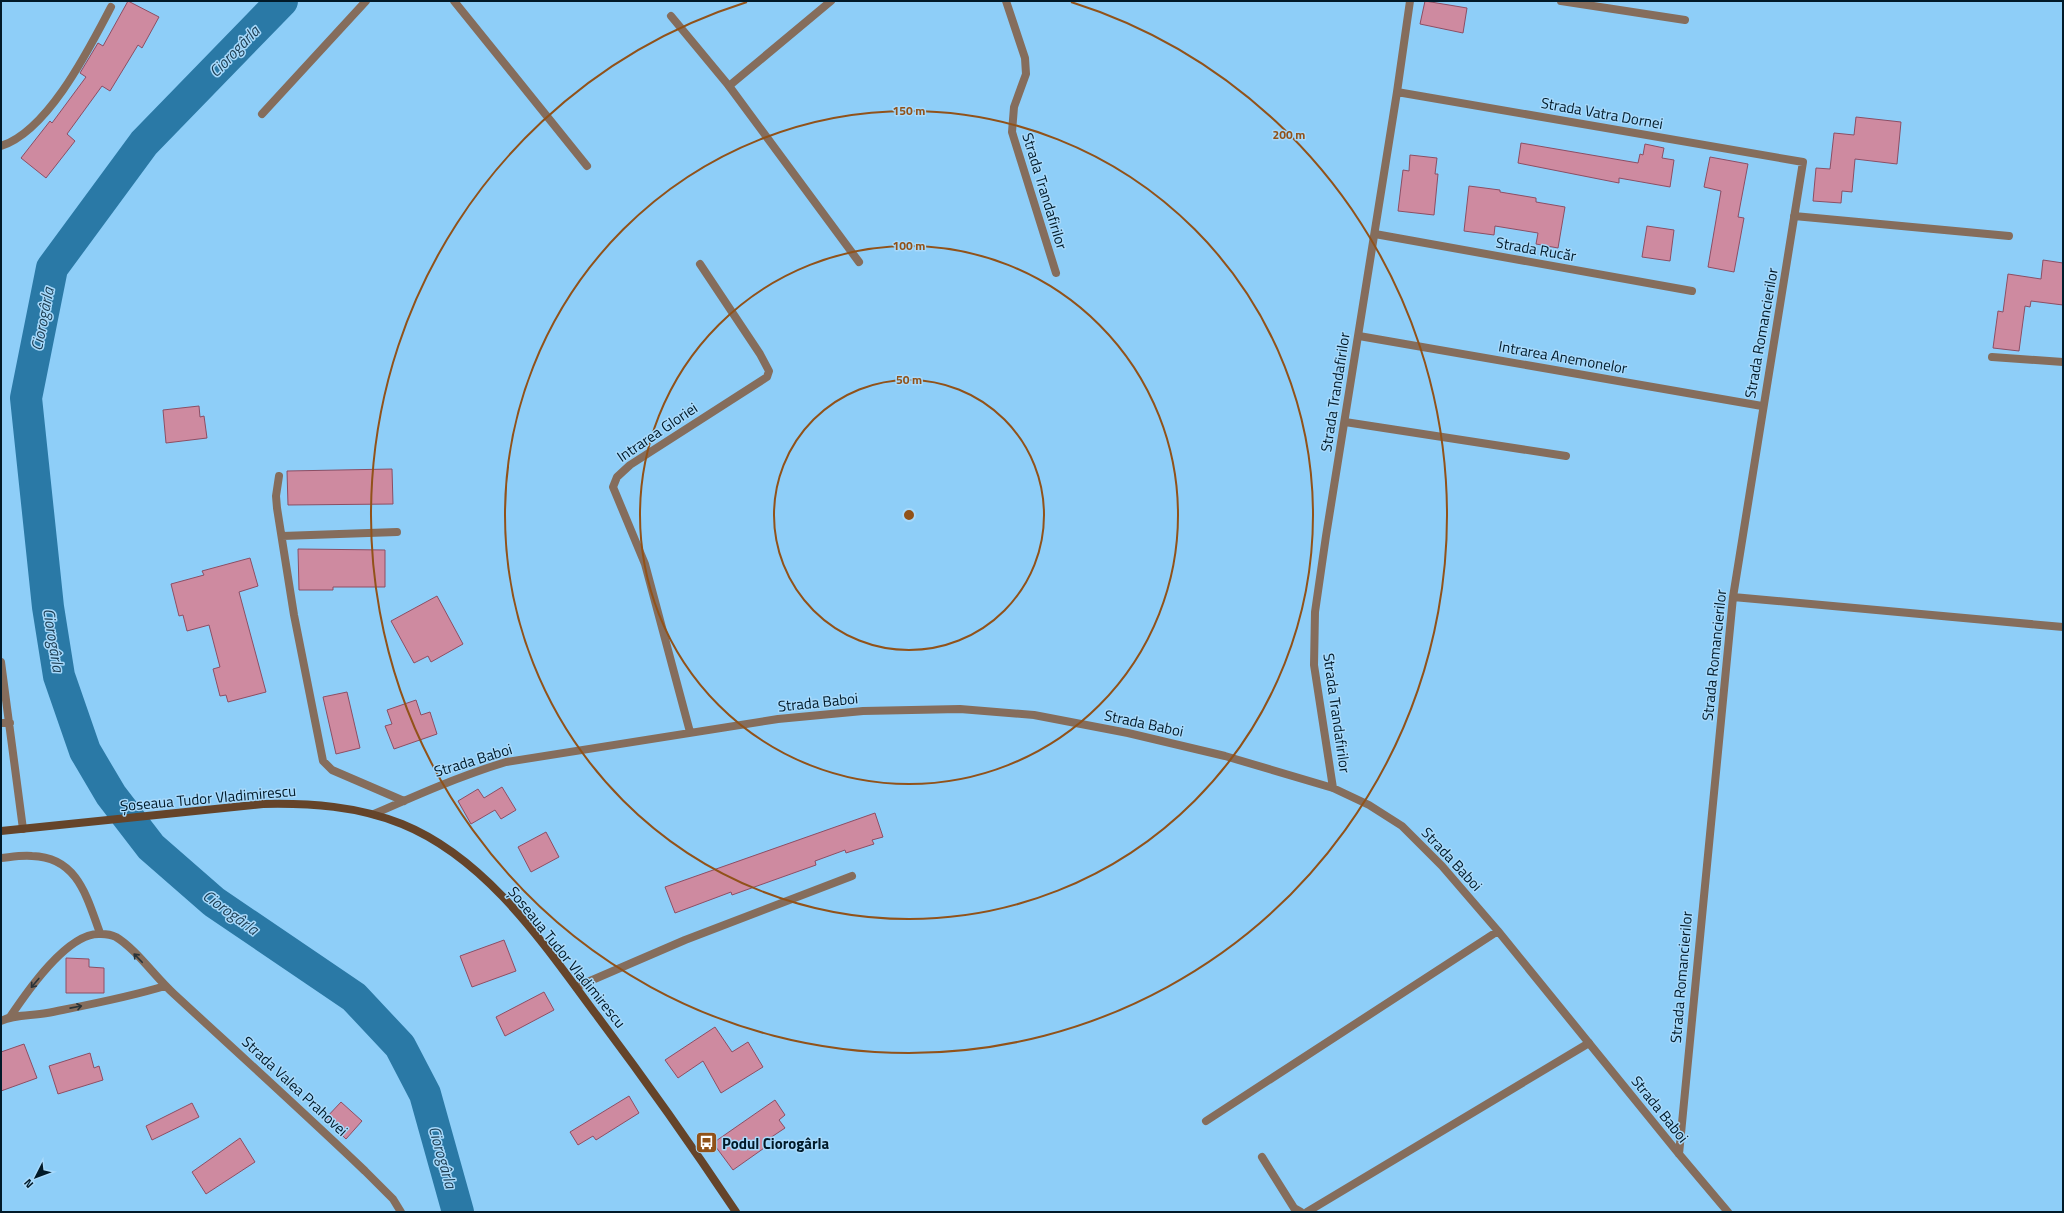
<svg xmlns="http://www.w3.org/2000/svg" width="2064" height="1213" font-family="'Titillium Web',sans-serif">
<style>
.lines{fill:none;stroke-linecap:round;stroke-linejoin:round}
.river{stroke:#2a79a6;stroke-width:32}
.building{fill:#ce8aa0;stroke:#8c4e64}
.service{stroke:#856d5c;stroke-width:8}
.minor{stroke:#856d5c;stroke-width:8}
.secondary{stroke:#65442a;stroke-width:8}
.oneway{stroke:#293338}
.ring{fill:none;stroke:#915219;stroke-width:2}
.labels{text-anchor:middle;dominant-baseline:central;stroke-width:3;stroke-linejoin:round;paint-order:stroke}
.street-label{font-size:15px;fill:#011a29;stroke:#a7d9fb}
.poi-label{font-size:15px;font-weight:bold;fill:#011a29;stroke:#a7d9fb;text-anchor:start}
.water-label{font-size:16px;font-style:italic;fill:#1b3c51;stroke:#a7d9fb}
.centre{fill:#915219;stroke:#a7d9fb;stroke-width:2}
.ring-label{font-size:12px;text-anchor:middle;font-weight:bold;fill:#915219;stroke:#a7d9fb;stroke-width:3;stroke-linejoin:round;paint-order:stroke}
</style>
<rect width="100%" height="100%" fill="#8ecef8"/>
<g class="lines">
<!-- river -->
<path class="river" d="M282,1L144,143L52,268L26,398L48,607L59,676L85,751L111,795L151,847L214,902L354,997L400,1046L425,1094L458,1212"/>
</g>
<!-- building -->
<path class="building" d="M128,1L159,17L142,48L138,45L110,91L102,86L67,134L75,141L46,178L21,158L50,121L52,123L86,77L80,73L98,43L103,46Z
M1425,1L1467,8L1463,33L1420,24Z
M1856,117L1901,122L1897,164L1855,159L1852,192L1842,191L1841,203L1813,201L1816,168L1830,169L1834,133L1854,135Z
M1521,143L1638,163L1640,154L1643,155L1645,144L1664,148L1662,158L1674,160L1670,187L1619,178V183L1518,163Z
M1410,155L1437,158L1435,174H1438L1434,215L1398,211L1403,170L1409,171Z
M1710,157L1748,164L1738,217L1744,218L1734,272L1708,267L1721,191L1704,187Z
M1469,186L1500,190V192L1536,198V202L1565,207L1558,248L1536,244L1538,233L1495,226L1494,235L1464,231Z
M1647,226L1674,230L1670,261L1642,257Z
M2043,260L2063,263V305L2031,301L2030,307L2025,306L2019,351L1993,348L1998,311L2003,312L2008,274L2041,279Z
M199,406L200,417L204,416L207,438L166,443L163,410Z
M392,469L393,504L288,505L287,471Z
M298,549L385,550V587H333V590H299Z
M250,558L258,586L239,592L266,692L228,702L226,695L220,696L213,669L220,667L209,625L187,631L183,615L179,616L171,584L204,575L202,571Z
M437,596L463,644L431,662L428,656L414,663L391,621Z
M347,692L360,748L336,754L323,697Z
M416,700L421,715L430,712L437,734L394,749L385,726L392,724L387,710Z
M502,787L516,810L501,819L495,810L471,824L458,801L478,789L484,798Z
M875,813L883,837L872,840L874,844L846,853L845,850L815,861L816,865L732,895L731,892L675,913L665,887Z
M546,832L559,857L531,872L518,847Z
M504,940L516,971L472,987L460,956Z
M66,958L89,959V967L104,968V993H66Z
M544,992L554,1010L505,1036L496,1017Z
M715,1027L732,1052L748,1042L763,1067L721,1093L703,1061L678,1078L665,1060Z
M24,1044L37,1078L1,1091V1052Z
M90,1053L94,1068L99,1066L103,1080L58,1094L49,1066Z
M629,1096L639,1113L596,1140L593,1136L578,1145L570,1132Z
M775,1100L785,1115L779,1120L785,1128L764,1142L767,1146L733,1170L713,1143Z
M341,1102L362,1121L346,1139L325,1119Z
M192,1103L199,1117L152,1140L146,1126Z
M240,1138L255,1162L206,1194L192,1172Z"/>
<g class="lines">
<!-- service -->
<path class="service" d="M1561,1L1685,20
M671,16L729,86L859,262
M1375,234L1692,291
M1359,336L1762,406
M1345,422L1566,456
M1262,1157L1294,1208L1301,1212
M1307,1212L1589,1043"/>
<!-- minor -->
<path class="minor" d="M454,1L587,166
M1006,1L1025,58L1026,74L1014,107L1012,132L1056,273
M729,86L831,1
M1397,92L1803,162L1733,597L1679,1154
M262,114L366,1
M1,146C48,131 89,49 111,7
M1794,216L2009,236
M1992,357L2063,362
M279,476L276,496L277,508L294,615L323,761L332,770L404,801
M282,536L397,532
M1733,597L2063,627
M1,662L23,829
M1,723H10
M690,732L645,564L613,487L617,477L630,465L767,377L769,371L760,354L700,264
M1333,788L1314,665L1315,612L1326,536L1397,92L1410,1
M374,814C417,795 460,776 506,762L778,719L863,711L960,709L1034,715L1128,733L1225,756L1333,788L1369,805L1402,826L1442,866L1498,931L1679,1154L1728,1212
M1,858C11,857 22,855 32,856C78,857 87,898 100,933
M576,987L685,940L852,876
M10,1017C26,993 68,931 101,934C105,934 112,935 116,937C136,949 156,978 174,994C238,1053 302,1111 365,1171L393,1199L401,1212
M1,1021C15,1014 31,1016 47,1013C87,1005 126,998 165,986
M1206,1121L1498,931"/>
<!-- secondary -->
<path class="secondary" d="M1,831L263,804C311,803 357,806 402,824C488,859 545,946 598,1017C646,1081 692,1146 736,1212"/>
</g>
<!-- one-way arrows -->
<defs><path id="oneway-shaft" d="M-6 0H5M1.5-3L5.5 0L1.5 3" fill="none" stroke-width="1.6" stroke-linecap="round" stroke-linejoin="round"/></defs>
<g class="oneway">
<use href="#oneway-shaft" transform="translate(138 958) rotate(-134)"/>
<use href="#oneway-shaft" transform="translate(35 983) rotate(130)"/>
<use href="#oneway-shaft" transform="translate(76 1007) rotate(-11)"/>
</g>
<!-- distance rings -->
<g class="ring">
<circle cx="909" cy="515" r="135"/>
<circle cx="909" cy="515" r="269"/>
<circle cx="909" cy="515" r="404"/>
<path d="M1071 2A538 538 0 1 1 747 2"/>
</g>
<!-- icons -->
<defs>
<symbol id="bus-square" viewBox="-11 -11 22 22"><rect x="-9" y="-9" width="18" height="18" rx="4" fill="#915219" stroke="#a7d9fb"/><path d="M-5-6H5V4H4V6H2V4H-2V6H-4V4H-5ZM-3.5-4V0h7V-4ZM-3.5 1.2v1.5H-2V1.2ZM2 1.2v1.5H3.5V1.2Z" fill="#fff"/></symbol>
</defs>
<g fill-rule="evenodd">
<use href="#bus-square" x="694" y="1130" width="25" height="25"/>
</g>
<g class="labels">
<!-- street labels -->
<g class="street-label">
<text transform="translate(1602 113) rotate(10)">Strada Vatra Dornei</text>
<text transform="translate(1045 191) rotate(73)">Strada Trandafirilor</text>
<text transform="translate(1536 249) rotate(10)">Strada Rucăr</text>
<text transform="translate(1761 333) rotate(-80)">Strada Romancierilor</text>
<text transform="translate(1563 357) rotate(10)">Intrarea Anemonelor</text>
<text transform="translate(1335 392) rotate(-81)">Strada Trandafirilor</text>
<text transform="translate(657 432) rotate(-34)">Intrarea Gloriei</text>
<text transform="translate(1714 655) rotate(-84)">Strada Romancierilor</text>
<text transform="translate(818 702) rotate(-6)">Strada Baboi</text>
<text transform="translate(1337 713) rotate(82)">Strada Trandafirilor</text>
<text transform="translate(1144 723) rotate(12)">Strada Baboi</text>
<text transform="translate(473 760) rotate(-17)">Strada Baboi</text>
<text transform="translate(208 798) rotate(-5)">Șoseaua Tudor Vladimirescu</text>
<text transform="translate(1452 859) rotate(47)">Strada Baboi</text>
<text transform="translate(567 957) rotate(51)">Șoseaua Tudor Vladimirescu</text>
<text transform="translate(1681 977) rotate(-85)">Strada Romancierilor</text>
<text transform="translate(295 1086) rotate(43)">Strada Valea Prahovei</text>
<text transform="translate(1660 1109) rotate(51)">Strada Baboi</text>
</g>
<!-- poi labels -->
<g class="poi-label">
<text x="722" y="1143">Podul Ciorogârla</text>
</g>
<!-- water labels -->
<g class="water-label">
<text transform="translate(234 51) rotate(-46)">Ciorogârla</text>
<text transform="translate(42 319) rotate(-79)">Ciorogârla</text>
<text transform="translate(54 640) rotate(81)">Ciorogârla</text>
<text transform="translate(231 912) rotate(36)">Ciorogârla</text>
<text transform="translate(443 1157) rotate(74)">Ciorogârla</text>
</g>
</g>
<circle cx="909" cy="515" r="6" class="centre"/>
<g class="ring-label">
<text x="909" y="115">150 m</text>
<text x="1289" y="139">200 m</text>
<text x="909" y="250">100 m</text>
<text x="909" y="384">50 m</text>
</g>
<!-- border -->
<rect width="2064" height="1213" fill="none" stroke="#011a29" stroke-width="4"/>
<!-- north arrow -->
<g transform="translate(36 1177) rotate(228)" stroke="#a7d9fb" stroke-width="3" paint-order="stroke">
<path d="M0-3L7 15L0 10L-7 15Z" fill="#011a29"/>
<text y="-6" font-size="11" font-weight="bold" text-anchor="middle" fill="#011a29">N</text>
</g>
</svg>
